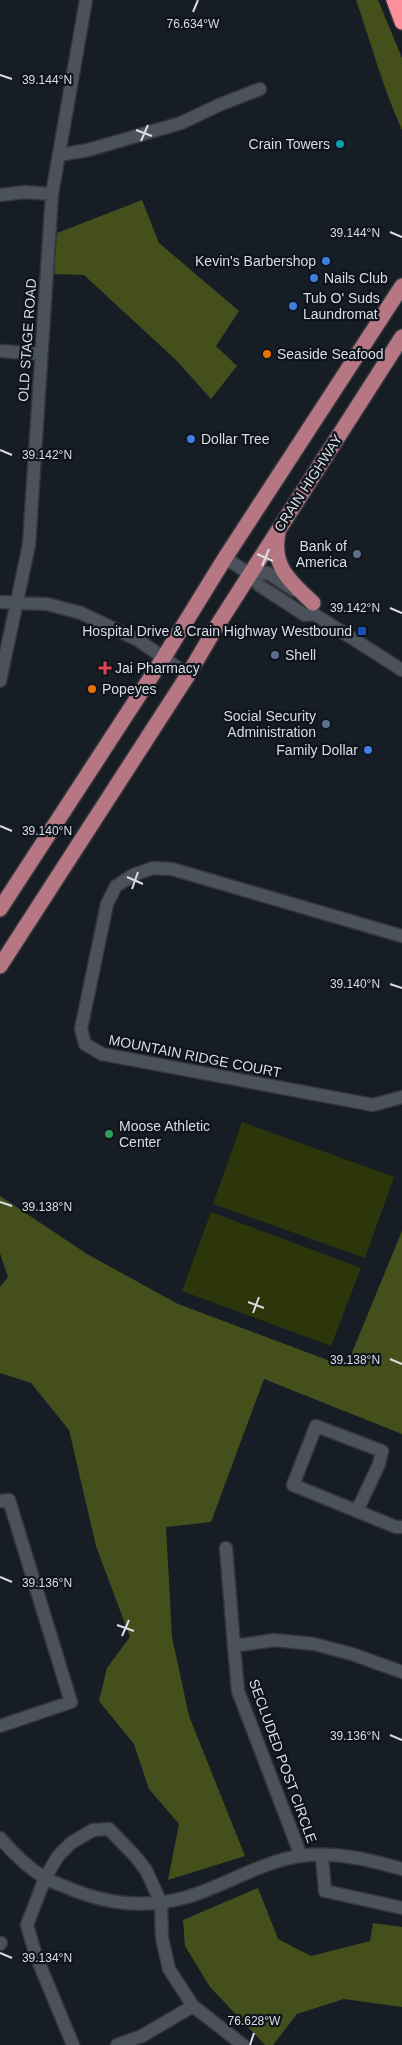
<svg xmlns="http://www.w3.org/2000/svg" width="402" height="2045" font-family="Helvetica,sans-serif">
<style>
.green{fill:#2d350b}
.forest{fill:#454f1c}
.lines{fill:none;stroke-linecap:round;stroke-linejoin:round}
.minor-casing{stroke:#33363d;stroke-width:15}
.major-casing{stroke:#33363d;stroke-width:18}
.highway-casing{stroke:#33363d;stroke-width:18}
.minor{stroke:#4c525c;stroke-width:12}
.major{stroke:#b77782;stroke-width:15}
.highway{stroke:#fe909b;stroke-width:15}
.ticks{fill:none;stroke:#d9dde3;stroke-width:2}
.culture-dot{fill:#0f9aa8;stroke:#0e141b;stroke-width:2}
.shop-dot{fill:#3f7fe0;stroke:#0e141b;stroke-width:2}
.food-dot{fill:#e8710a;stroke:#0e141b;stroke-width:2}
.service-dot{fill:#5c6f8a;stroke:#0e141b;stroke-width:2}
.transit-dot{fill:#1a4fb4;stroke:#0e141b;stroke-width:2}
.health-dot{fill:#e0444e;stroke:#0e141b;stroke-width:2}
.leisure-dot{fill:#2e9e5b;stroke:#0e141b;stroke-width:2}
.labels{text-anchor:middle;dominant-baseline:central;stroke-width:4.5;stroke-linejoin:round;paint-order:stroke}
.poi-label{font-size:14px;fill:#d9dde3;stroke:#0e141b;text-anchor:start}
.street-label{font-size:14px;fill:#d9dde3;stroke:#0e141b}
.ticks-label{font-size:12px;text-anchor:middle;fill:#d9dde3;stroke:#0e141b;stroke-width:4.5;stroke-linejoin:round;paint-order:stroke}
</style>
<rect width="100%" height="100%" fill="#171d25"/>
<!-- green -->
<path class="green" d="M242,1122L394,1177L365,1258L213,1204Z
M211,1212L361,1268L331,1346L182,1291Z"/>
<!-- forest -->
<path class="forest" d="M356,0H378L402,58V130C383,88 371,43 356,0Z
M142,200L159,243L239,311L216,346L237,366L211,399L177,361L84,275L54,274L57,233Z
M0,1196L87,1254L178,1304L346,1367L402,1231V1434L264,1379L211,1522L166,1527L172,1637L189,1716L245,1856L168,1880L179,1824L149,1789L134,1744L99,1701L107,1668L130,1637L96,1546L69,1430L31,1383L0,1373V1287L8,1277L0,1253Z
M258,1888L278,1939L311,1956L370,1941L373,1923L402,1927V2007L344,1999L297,2014L273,2045H265L210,1987L185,1946L183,1920Z"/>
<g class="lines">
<defs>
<path id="minor" d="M59,155L88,150L181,123L219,105L260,89
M0,195L25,192L52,194
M0,351L40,354
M225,558L250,574L260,586L305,615L314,614L402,670
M250,574L268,573L294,590
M0,602L47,604L81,613L138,640L188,675
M0,681L29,545L52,194L86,0
M402,936L172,869L153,868L133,875L116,886L107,904L81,1029L85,1044L102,1054L373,1105L402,1097
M0,1501L9,1500L71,1702L0,1726
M357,1511L379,1464L382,1451L316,1426L293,1485L396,1527H402
M226,1548L234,1646L274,1640L314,1644L352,1654L402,1672
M234,1646L238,1691L301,1856
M0,1838C13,1853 28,1868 45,1878C51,1882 59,1884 66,1887C105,1904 146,1909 187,1897C225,1886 262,1861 301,1856C335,1851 370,1860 402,1869
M322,1856L325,1891L402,1908
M0,1944L1,1943
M73,2045L36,1956L27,1925L45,1878L58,1856L71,1843L93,1830L109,1829L135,1856L146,1870L161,1903L162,1938L169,1969L193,2006L243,2045
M117,2045L142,2036L193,2006"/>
<path id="major" d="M278,533C271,567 291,582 313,603
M0,909L164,657L225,558L402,286
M0,966L188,675L215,629L402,337"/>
<path id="highway" d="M394,0L402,22"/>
</defs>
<!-- minor casing -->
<use href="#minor" class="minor-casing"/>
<!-- major casing -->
<use href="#major" class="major-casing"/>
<!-- highway casing -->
<use href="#highway" class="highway-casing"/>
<!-- minor -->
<use href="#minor" class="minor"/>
<!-- major -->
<use href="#major" class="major"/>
<!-- highway -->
<use href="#highway" class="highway"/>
</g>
<!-- ticks -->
<path class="ticks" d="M193,12L198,0M0,75L12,79M136,130L152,136M141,141L148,125M390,232L402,237M0,450L12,455M257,554L273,561M262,566L269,549M390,608L402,613M0,826L12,831M127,877L143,884M132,889L138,872M390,984L402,988M0,1202L12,1206M248,1302L264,1308M253,1313L259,1297M390,1359L402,1364M0,1577L12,1582M117,1625L134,1631M122,1636L129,1620M390,1735L402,1740M0,1953L12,1958M250,2045L254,2033"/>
<!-- markers -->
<circle class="culture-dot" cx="340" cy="144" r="5"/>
<g class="shop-dot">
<circle cx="326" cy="261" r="5"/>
<circle cx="314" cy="278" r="5"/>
<circle cx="293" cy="306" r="5"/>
<circle cx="191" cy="439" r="5"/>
<circle cx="368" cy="750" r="5"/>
</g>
<g class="food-dot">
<circle cx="267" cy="354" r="5"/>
<circle cx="92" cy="689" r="5"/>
</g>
<g class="service-dot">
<circle cx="357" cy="554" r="5"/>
<circle cx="275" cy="655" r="5"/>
<circle cx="326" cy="724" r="5"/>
</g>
<rect class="transit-dot" x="357" y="626" width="10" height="10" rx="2.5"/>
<path class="health-dot" d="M102.5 660.5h5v5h5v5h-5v5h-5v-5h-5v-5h5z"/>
<circle class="leisure-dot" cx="109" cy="1134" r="5"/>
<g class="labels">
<!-- poi labels -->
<g class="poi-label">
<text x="330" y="144" text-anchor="end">Crain Towers</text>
<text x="316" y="261" text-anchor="end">Kevin's Barbershop</text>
<text x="324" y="278">Nails Club</text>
<text x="303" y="298">Tub O' Suds<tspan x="303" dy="16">Laundromat</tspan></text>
<text x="277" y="354">Seaside Seafood</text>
<text x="201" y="439">Dollar Tree</text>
<text x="347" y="546" text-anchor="end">Bank of<tspan x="347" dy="16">America</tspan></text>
<text x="352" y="631" text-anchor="end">Hospital Drive &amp; Crain Highway Westbound</text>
<text x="285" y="655">Shell</text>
<text x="115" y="668">Jai Pharmacy</text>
<text x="102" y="689">Popeyes</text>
<text x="316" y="716" text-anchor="end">Social Security<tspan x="316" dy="16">Administration</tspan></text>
<text x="358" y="750" text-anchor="end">Family Dollar</text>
<text x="119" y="1126">Moose Athletic<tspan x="119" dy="16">Center</tspan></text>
</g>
<!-- street labels -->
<g class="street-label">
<text transform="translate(27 340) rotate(-86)">OLD STAGE ROAD</text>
<text transform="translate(308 483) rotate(-57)">CRAIN HIGHWAY</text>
<text transform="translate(195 1056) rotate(11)">MOUNTAIN RIDGE COURT</text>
<text transform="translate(283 1761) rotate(70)">SECLUDED POST CIRCLE</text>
</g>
</g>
<g class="ticks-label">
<text x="193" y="28">76.634°W</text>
<text x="47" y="84">39.144°N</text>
<text x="355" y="237">39.144°N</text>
<text x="47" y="459">39.142°N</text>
<text x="355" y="612">39.142°N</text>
<text x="47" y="835">39.140°N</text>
<text x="355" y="988">39.140°N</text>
<text x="47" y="1211">39.138°N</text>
<text x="355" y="1364">39.138°N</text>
<text x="47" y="1587">39.136°N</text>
<text x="355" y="1740">39.136°N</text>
<text x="47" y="1962">39.134°N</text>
<text x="254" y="2025">76.628°W</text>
</g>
</svg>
